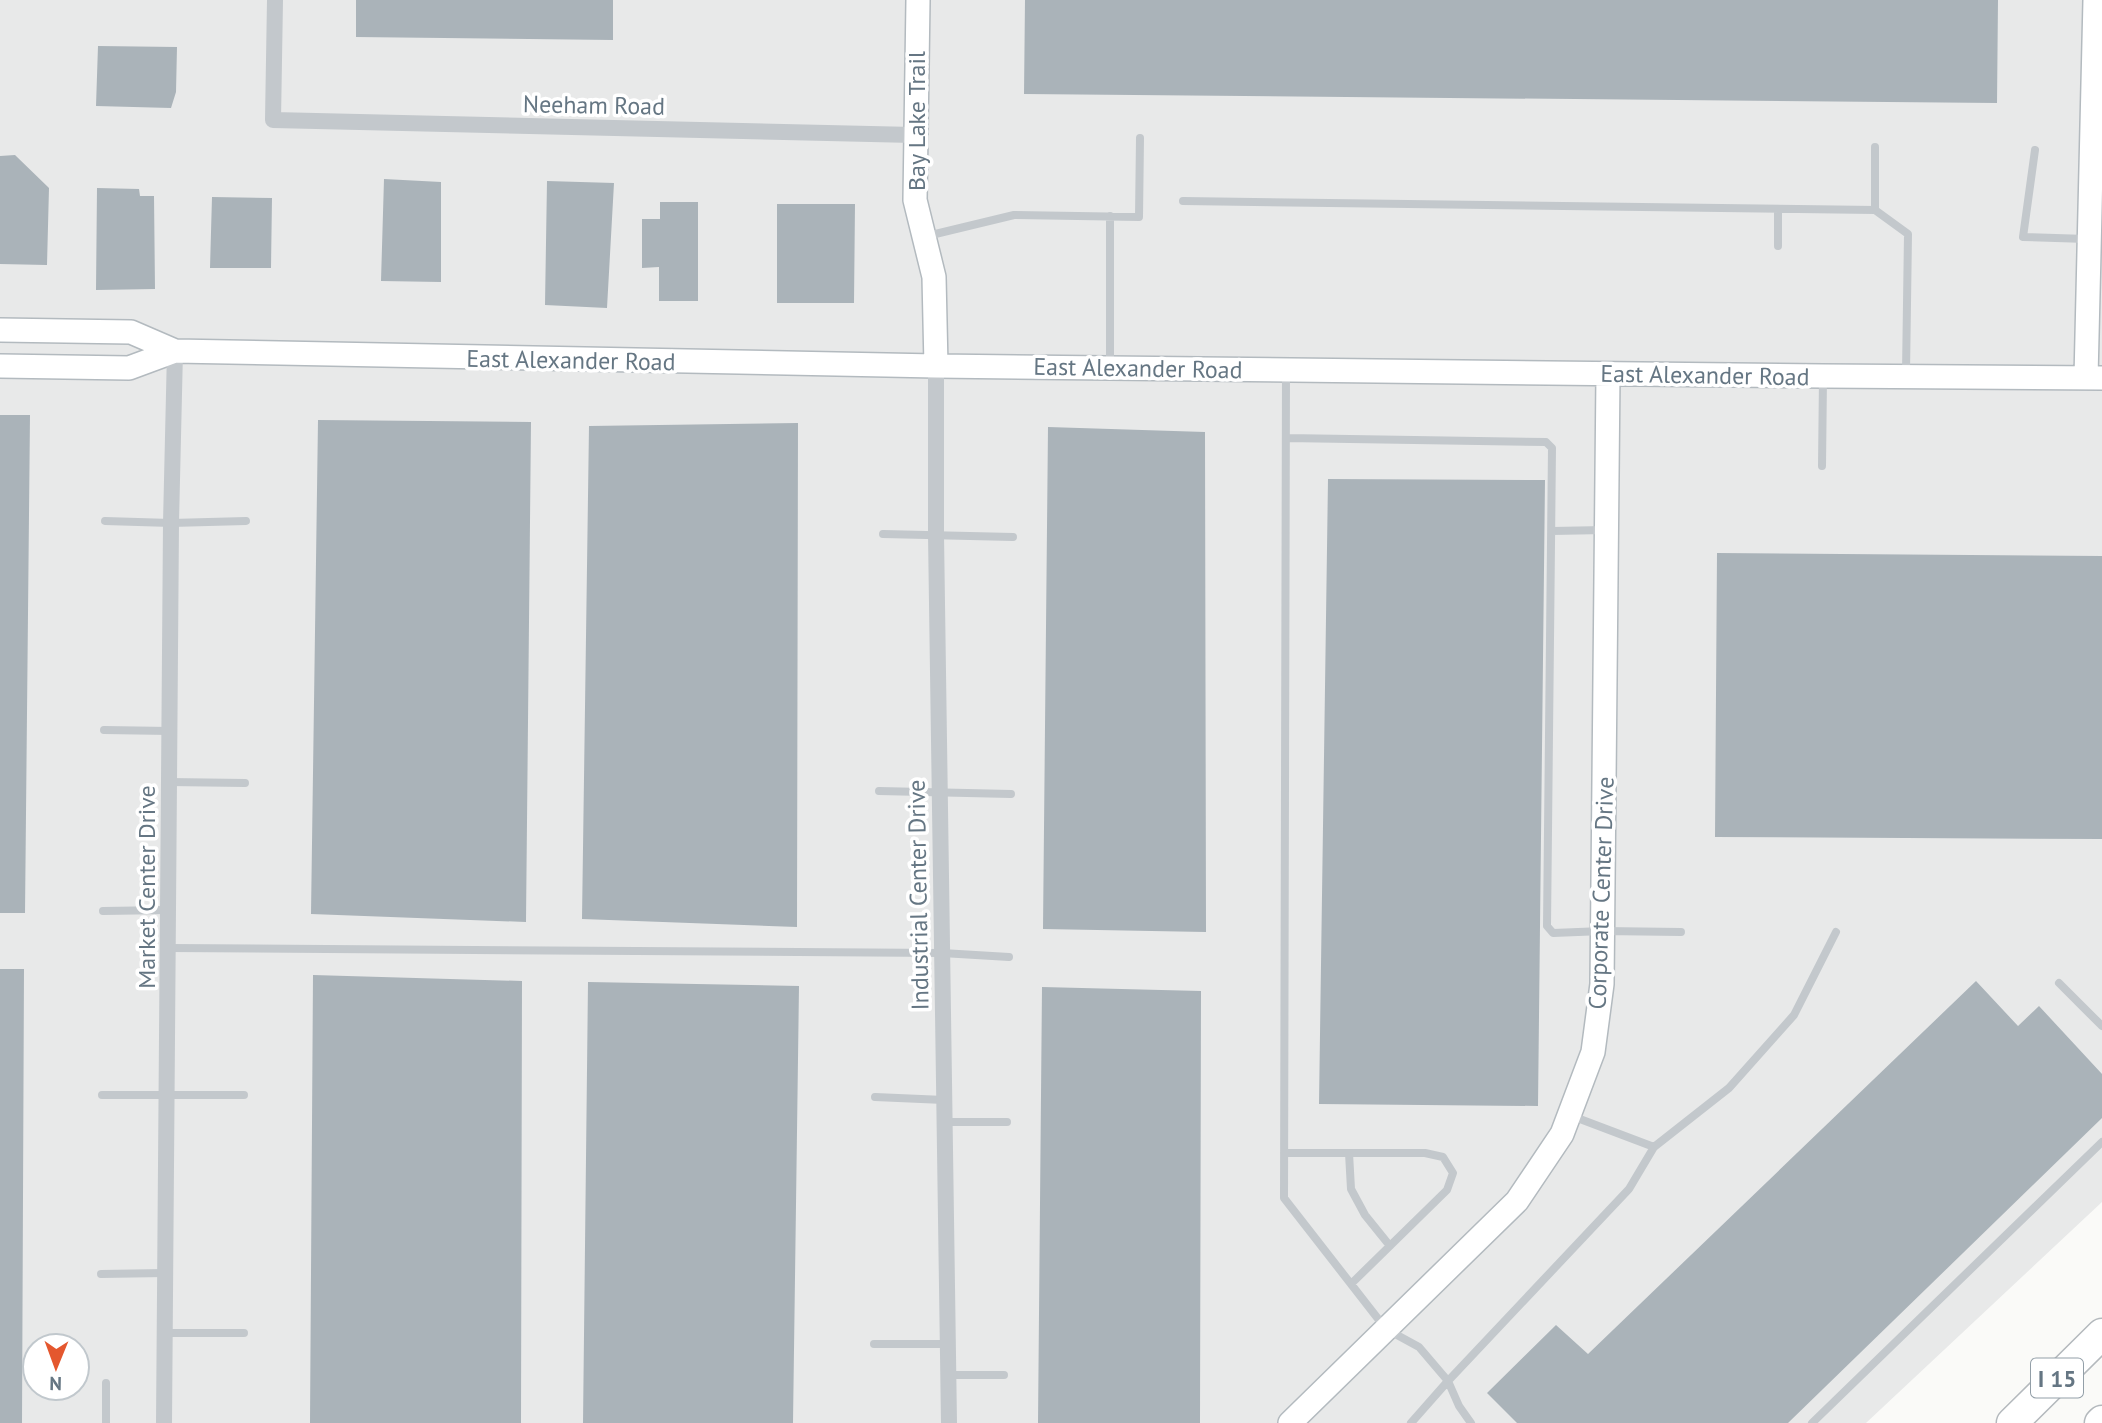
<svg xmlns="http://www.w3.org/2000/svg" width="2102" height="1423" font-family="'PT Sans',sans-serif">
<style>
.built{fill:#e8e9e9;fill-rule:evenodd}
.building{fill:#aab3b9}
.lines{fill:none;stroke-linecap:round;stroke-linejoin:round}
.secondary-casing{stroke:#b3babf;stroke-width:26}
.highway-casing{stroke:#b4b9bd;stroke-width:33}
.lane{stroke:#c3c8cc;stroke-width:8}
.street{stroke:#c3c8cc;stroke-width:16}
.secondary{stroke:#fff;stroke-width:23}
.highway{stroke:#fff;stroke-width:30}
.labels{text-anchor:middle;dominant-baseline:central;stroke-width:7;stroke-linejoin:round;paint-order:stroke}
.shield{fill:#fff;stroke:#939fa8;stroke-width:2}
.shield-label{font-size:23px;font-weight:bold;fill:#657683}
.street-label{font-size:24px;fill:#657683;stroke:#fff}
</style>
<rect width="100%" height="100%" fill="#fafaf8"/>
<!-- built -->
<path class="built" d="M0,0H2102V1202L1866,1423H0ZM35,1346H77V1388H35Z"/>
<!-- building -->
<path class="building" d="M356,0H613V40L356,37Z
M1025,0H1998L1997,103L1024,94Z
M98,46L177,47L176,92L171,108L96,106Z
M15,155L49,188L47,265L0,264V156Z
M384,179L441,182V282L381,281Z
M547,181L614,183L607,308L545,305Z
M97,188L139,189L140,196H154L155,289L96,290Z
M212,197L272,198L271,268H210Z
M660,202H698V301H659V267L642,268V219H660Z
M777,204H855L854,303H777Z
M0,415H30L25,913H0Z
M318,420L531,422L526,922L311,914Z
M798,423L797,927L582,919L589,426Z
M1048,427L1205,432L1206,932L1043,929Z
M1328,479L1545,480L1538,1106L1319,1104Z
M1717,553L2102,556V839L1715,837Z
M0,969H24L22,1423H0Z
M313,975L522,981L521,1423H310Z
M1976,981L2018,1026L2039,1006L2102,1074V1118L1788,1423H1517L1487,1393L1556,1325L1588,1354Z
M588,982L799,986L793,1423H583Z
M1042,987L1201,991L1200,1423H1038Z"/>
<g class="lines">
<defs>
<path id="secondary" d="M918,0L915,200L934,277L936,366
M0,330L131,332L175,351
M0,366L129,368L175,351L936,366L1823,376L2102,378
M2086,378L2095,0
M1290,1423L1517,1201L1562,1134L1593,1052L1602,984L1608,374"/>
<path id="highway" d="M2012,1423L2102,1334
M2100,1423L2102,1421"/>
</defs>
<!-- secondary casing -->
<use href="#secondary" class="secondary-casing"/>
<!-- highway casing -->
<use href="#highway" class="highway-casing"/>
<!-- lane -->
<path class="lane" d="M1875,147V210
M2035,150L2023,237L2087,239
M1183,201L1875,210L1908,234L1906,373
M1110,216V367
M927,236L1014,215L1139,217L1140,138
M1778,246V209
M1286,372L1284,1198L1386,1329L1419,1347L1448,1381L1459,1406L1471,1423
M1286,438L1546,442L1552,448L1547,926L1553,933L1603,931L1681,932
M1822,466L1823,378
M105,521L171,523L246,521
M1552,531L1605,530
M883,534L1013,537
M104,730L170,731
M169,782L245,783
M879,791L1011,794
M103,911L168,910
M168,948L942,953L1009,957
M2059,983L2102,1026
M102,1095H244
M875,1097L944,1100
M944,1122H1007
M1654,1147L1729,1088L1794,1015L1836,932
M1284,1153H1425L1443,1157L1453,1173L1447,1190L1351,1284
M1349,1153L1351,1189L1365,1215L1390,1246
M101,1274L165,1273
M165,1333H244
M874,1344H947
M948,1375H1004
M106,1383V1423
M1411,1423L1448,1381L1629,1189L1654,1147L1572,1116
M1812,1423L2102,1142"/>
<!-- street -->
<path class="street" d="M275,0L273,120L914,135
M936,366V535L949,1423
M164,1423L171,523L175,351"/>
<!-- secondary -->
<use href="#secondary" class="secondary"/>
<!-- highway -->
<use href="#highway" class="highway"/>
</g>
<g class="labels">
<!-- shield labels -->
<rect class="shield" x="2031" y="1358.5" width="52" height="39" rx="5"/>
<g class="shield-label">
<text x="2057" y="1378">I 15</text>
</g>
<!-- street labels -->
<g class="street-label">
<text transform="translate(594 105) rotate(1)">Neeham Road</text>
<text transform="translate(916 121) rotate(-90)">Bay Lake Trail</text>
<text transform="translate(571 360) rotate(1)">East Alexander Road</text>
<text transform="translate(1138 368) rotate(1)">East Alexander Road</text>
<text transform="translate(1705 375) rotate(1)">East Alexander Road</text>
<text transform="translate(146 887) rotate(-90)">Market Center Drive</text>
<text transform="translate(1601 893) rotate(-88)">Corporate Center Drive</text>
<text transform="translate(918 895) rotate(-91)">Industrial Center Drive</text>
</g>
</g>
<!-- north arrow -->
<g transform="translate(56 1367) rotate(181)"><circle r="33" fill="#ffffff" stroke="#c1c8cd" stroke-width="2"/>
<path d="M0-5L12 26L0 18L-12 26Z" fill="#e4572e"/>
<text y="-10" font-size="19" font-weight="bold" text-anchor="middle" fill="#657683">N</text>
</g>
</svg>
